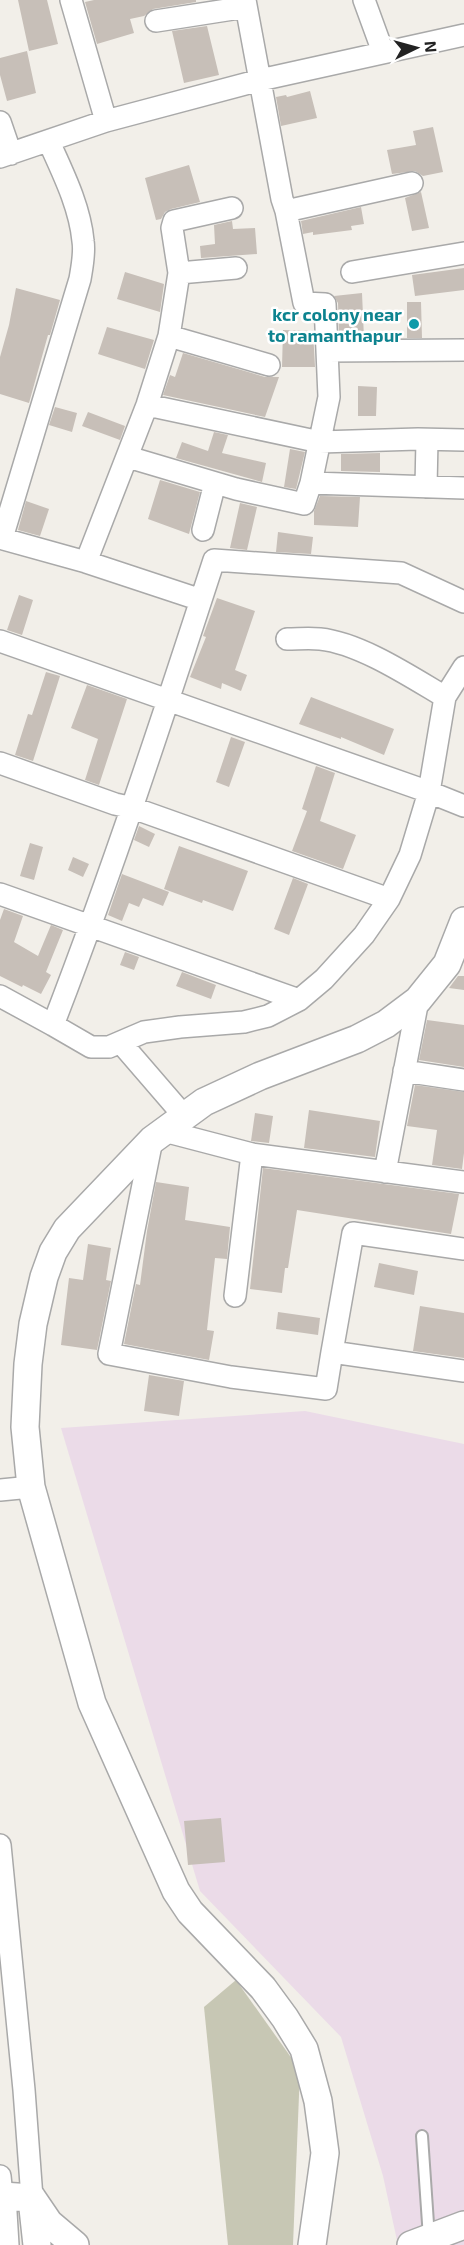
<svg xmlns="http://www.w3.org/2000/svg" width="464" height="2245" font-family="'Exo 2',sans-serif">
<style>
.industrial{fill:#ebdbe8}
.construction{fill:#c7c7b4}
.building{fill:#c7bfb8}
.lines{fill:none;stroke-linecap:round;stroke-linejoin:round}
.service-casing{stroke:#a9a9a9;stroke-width:14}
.minor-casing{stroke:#a9a9a9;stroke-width:24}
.tertiary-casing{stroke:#a9a9a9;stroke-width:30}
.service{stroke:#fff;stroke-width:10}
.minor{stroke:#fff;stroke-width:21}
.tertiary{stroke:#fff;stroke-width:27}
.culture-dot{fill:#0f9aa8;stroke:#fff;stroke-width:2}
.labels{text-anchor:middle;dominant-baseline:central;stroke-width:5;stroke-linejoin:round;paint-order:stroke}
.culture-label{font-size:18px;font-weight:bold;fill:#0d838f;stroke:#fff;text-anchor:end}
</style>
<rect width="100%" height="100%" fill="#f2efe9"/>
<!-- industrial -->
<path class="industrial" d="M305,1411L464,1444V2245H398L383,2176L341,2037L200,1891L61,1428Z"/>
<!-- construction -->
<path class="construction" d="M236,1980L300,2070L293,2245H228L204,2007Z"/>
<!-- building -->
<path class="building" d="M18,0H47L58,44L29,51Z
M94,0H196V2L153,9L144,16L130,19L134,33L97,44L85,2Z
M207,26L219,75L184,83L172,31Z
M27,51L36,93L7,101L0,75V58Z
M310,91L317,118L281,126L276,97L286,95L287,97Z
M433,127L443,172L423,176L415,171L392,174L387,150L416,145L413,131Z
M189,165L200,202L171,209L165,212L161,219L156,220L145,178Z
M421,192L429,228L412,231L405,198Z
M361,207L364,224L351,226L352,230L313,235V232L303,234L301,221Z
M232,221L233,229L255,228L257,254L201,258L200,246L215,244L214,225Z
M464,268V290L415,296L412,275Z
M125,272L164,284L160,312L117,299Z
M16,288L60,300L50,335H48L29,403L0,394V357L9,325Z
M362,293L364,338H339L338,303L334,296Z
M407,302H421L422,338H407Z
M107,327L154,340L145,369L98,354Z
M283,330L313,331L315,367H282Z
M183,353L265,377H279L265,417L163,395L170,375L175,377Z
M358,386L377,387L376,416H358Z
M55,407L77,413L72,432L49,425Z
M88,412L125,426L120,440L82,426Z
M214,432L228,435L222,453L266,463L262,482L176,458L182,442L208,451Z
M290,449L305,452L296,489L284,487Z
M380,453V472L341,471V454Z
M160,480L200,492L189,534L148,519Z
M320,496L360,497L358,527L314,525V511Z
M26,501L49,509L40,536L18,530Z
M240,503L257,507L247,550L230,548Z
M278,532L313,537L311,554L276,552Z
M19,595L33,600L22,635L7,630Z
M217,598L255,611L235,670L247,675L241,691L222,683L221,689L190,677L206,637L203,636Z
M46,672L60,676L33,761L15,755L28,714L32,715Z
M87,685L127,699L99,785L85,780L98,739L71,728Z
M311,697L394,729L384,755L341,737V739L299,724Z
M231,737L245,742L229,787L216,782Z
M316,766L335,773L320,821L356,835L343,869L292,851L307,811L302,809Z
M139,826L155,834L149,847L134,840Z
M30,843L43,847L34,880L20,876Z
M179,846L248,871L233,911L203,900L202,903L164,889Z
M73,857L89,864L83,877L68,870Z
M122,874L169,892L163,906L143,898L139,907L129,903L122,921L108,915Z
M293,878L308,884L289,935L274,929Z
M4,909L23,916L14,942L38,956L51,925L63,930L46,972L51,975L41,994L23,985L22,987L0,976V920Z
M125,952L139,957L134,970L120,965Z
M182,972L216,985L211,999L176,986Z
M458,976H464V990L449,988Z
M427,1020L464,1025V1067L419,1060Z
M415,1085L464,1092V1153L462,1169L432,1165L437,1130L407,1126Z
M309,1110L380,1121L375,1157L304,1148Z
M255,1113L273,1116L269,1143L251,1141Z
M263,1168L459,1194L451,1234L297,1210L288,1268H285L282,1293L250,1289Z
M156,1182L189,1187L185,1220L230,1227L227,1259L215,1258L207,1330L214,1331L209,1360L124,1344L136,1284L140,1285L147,1231Z
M88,1244L111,1248L106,1280L111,1281L97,1350L61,1345L69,1278L83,1280Z
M379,1263L418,1271L414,1295L374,1287Z
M420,1306L464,1313V1358L413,1351Z
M278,1312L320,1318L318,1335L276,1329Z
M149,1375L184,1381L179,1416L144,1411Z
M221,1818L225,1862L188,1865L184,1821Z"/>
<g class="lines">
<defs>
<path id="service" d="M422,2136L429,2238"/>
<path id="minor" d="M71,0L106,121
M364,0L383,52
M156,21L246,7
M0,122L11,154
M0,157L106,121L260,80L464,35
M286,211L412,183
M352,272L464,253
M179,273L172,228L174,221L232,208
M169,336L269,365
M327,351L464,350
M147,405L320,442L418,439L464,440
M128,457L236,489L304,504L311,483L329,397L325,304L304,303L286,211L282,199L245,0
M311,483L464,488
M426,487L427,440
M203,530L215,483
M0,538L86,562L201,600
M2,538L80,279C82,267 85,253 83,241C80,207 63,173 49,142
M86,562L147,405L169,336L179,273L236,268
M287,639C298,639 309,638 320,639C360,643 411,677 445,697
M0,641L429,792L464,806
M0,763L115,804L133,808L389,899
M0,894L299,1000
M0,996L53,1025C112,872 163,717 214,560L401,573L464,602
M53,1025L91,1047H109L144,1032L180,1027L244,1022L268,1016L299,1000L324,979L364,935L389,899L410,855L429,792L445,697L464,667
M121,1043L184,1116
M404,1071L464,1080
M164,1131L252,1154L464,1182
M152,1140L109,1354L231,1377L326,1389L332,1352
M385,1172L418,1000
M464,1249L353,1233L332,1352L464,1371
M235,1296L252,1154
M0,1490L31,1487
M0,1845L24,2090L32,2198
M0,2176L2,2196H0"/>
<path id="tertiary" d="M32,2198L49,2223L75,2245
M32,2199L37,2245
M5,2245L2,2196L32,2198
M312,2245L325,2153L318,2101L304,2049L285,2018L263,1988L190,1912L176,1891L92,1703L31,1487L25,1427L28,1364L33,1324L44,1277L53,1252L67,1229L152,1140L204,1102L260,1076L357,1039L386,1024L418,1000L447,964L464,921
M411,2245L464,2225"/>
</defs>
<!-- service casing -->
<use href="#service" class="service-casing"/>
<!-- minor casing -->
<use href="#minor" class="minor-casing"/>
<!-- tertiary casing -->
<use href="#tertiary" class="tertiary-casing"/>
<!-- service -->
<use href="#service" class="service"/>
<!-- minor -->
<use href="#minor" class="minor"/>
<!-- tertiary -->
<use href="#tertiary" class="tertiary"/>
</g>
<!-- markers -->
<circle class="culture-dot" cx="414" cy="324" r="6"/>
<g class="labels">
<!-- culture labels -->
<g class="culture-label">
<text x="402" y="314">kcr colony near<tspan x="402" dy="21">to ramanthapur</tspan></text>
</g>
</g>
<!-- north arrow -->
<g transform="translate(416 48) rotate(85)" stroke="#ffffff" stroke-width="4.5" paint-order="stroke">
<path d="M0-4.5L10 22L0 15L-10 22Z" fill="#222222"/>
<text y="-9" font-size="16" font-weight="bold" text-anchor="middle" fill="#222222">N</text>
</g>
</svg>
